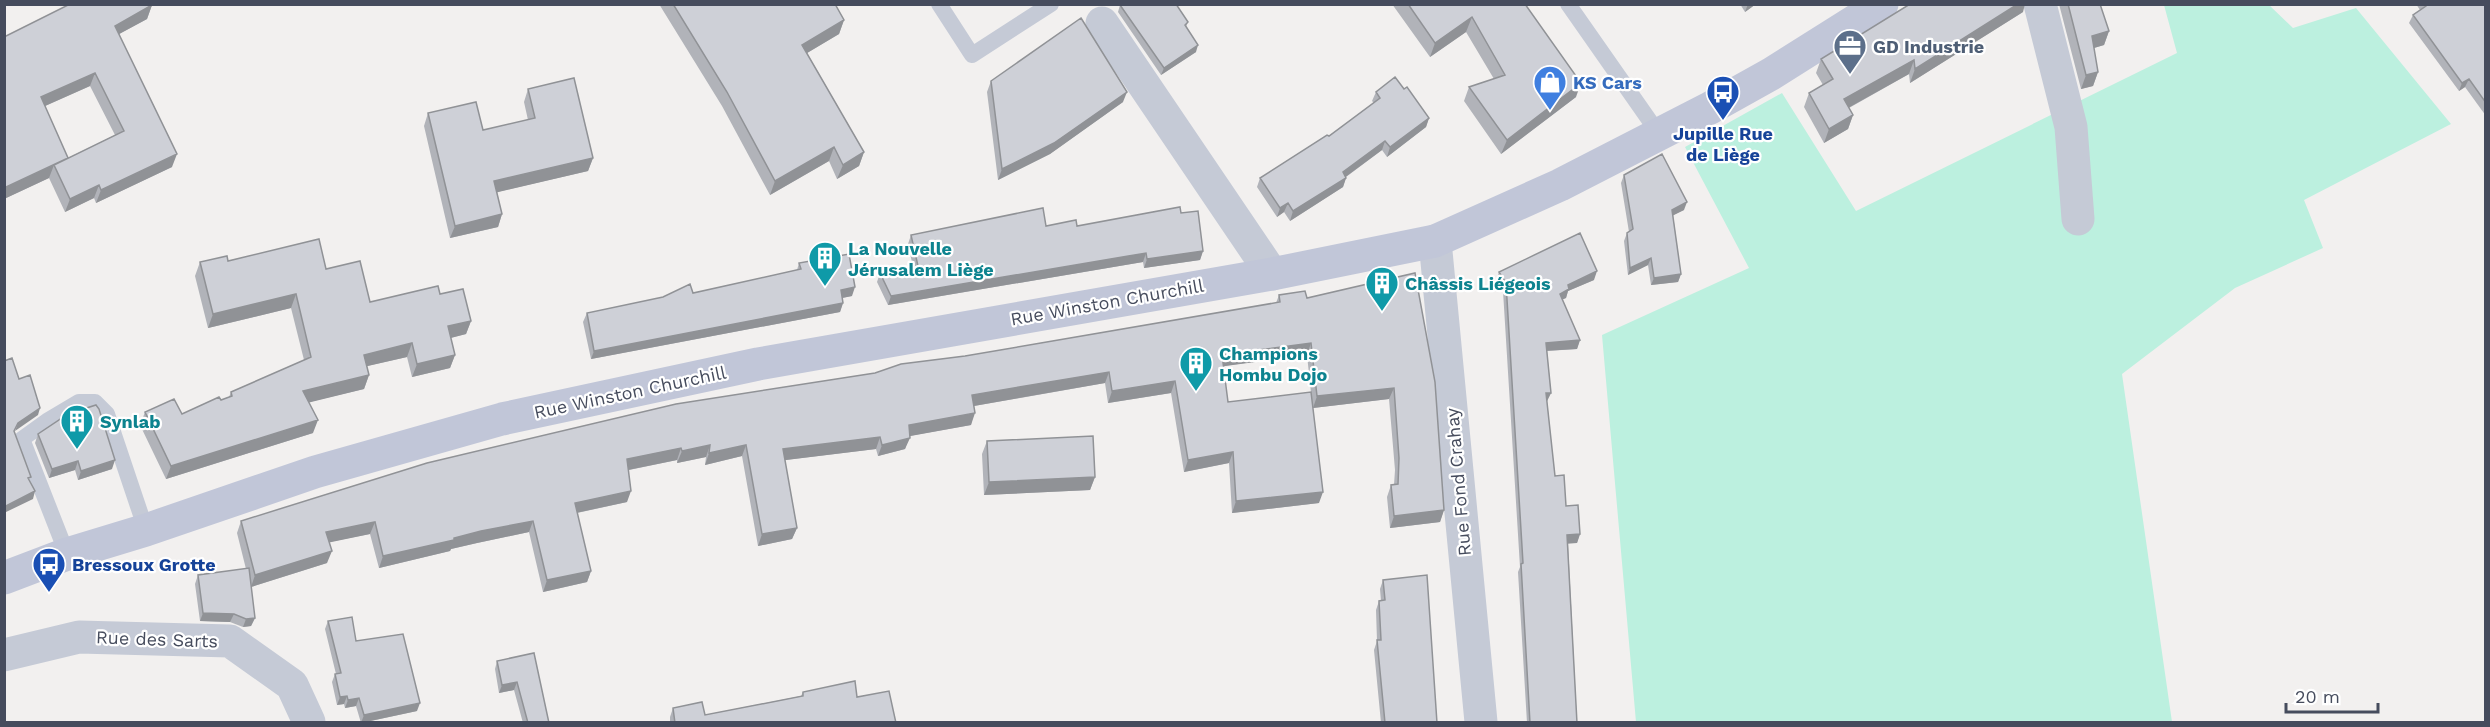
<svg xmlns="http://www.w3.org/2000/svg" width="2490" height="727" font-family="'Work Sans',sans-serif">
<style>
.green{fill:#bcf0df}
.lines{fill:none;stroke-linecap:round;stroke-linejoin:round}
.lane{stroke:#c5cad6;stroke-width:16}
.street{stroke:#c5cad6;stroke-width:33}
.secondary{stroke:#c1c6d8;stroke-width:33}
.wall{fill:#b1b3b9;fill-rule:evenodd}
.shaded-wall{fill:#909296}
.building{fill:#ced0d7;stroke:#909296;stroke-width:1.5}
.labels{text-anchor:middle;dominant-baseline:central;stroke-width:4.5;stroke-linejoin:round;paint-order:stroke}
.service-label{font-size:18px;font-weight:bold;fill:#4e5e75;stroke:#fff;text-anchor:start}
.shop-label{font-size:18px;font-weight:bold;fill:#366cbe;stroke:#fff;text-anchor:start}
.transit-label{font-size:18px;font-weight:bold;fill:#164399;stroke:#fff}
.culture-label{font-size:18px;font-weight:bold;fill:#0d838f;stroke:#fff;text-anchor:start}
.street-label{font-size:18px;fill:#464c5d;stroke:#fff}
</style>
<rect width="100%" height="100%" fill="#f2f0ef"/>
<!-- green -->
<path class="green" d="M2164,5H2269L2293,28L2356,8L2451,124L2304,200L2323,248L2235,288L2122,374L2172,722H1636L1602,335L1749,268L1685,147L1782,93L1856,211L2177,53Z"/>
<g class="lines">
<!-- lane -->
<path class="lane" d="M939,4L972,55L1051,4
M1568,4L1659,134
M67,554L22,439L47,421L79,402H95L107,414L146,530"/>
<!-- street -->
<path class="street" d="M2040,4L2071,127L2078,219
M1102,23L1272,274
M1435,241L1481,722
M4,655L79,637L230,641L292,685L309,722"/>
<!-- secondary -->
<path class="secondary" d="M4,578L67,554L146,530L315,472L502,419L758,364L1272,274L1435,241L1560,185L1710,108L1771,74L1882,4"/>
</g>
<!-- wall -->
<path class="wall" d="M659,4H835L844,20L839,34L807,53L864,152L859,166L837,179L829,161L770,195L722,106Z
M1392,4H1525L1576,97L1501,154L1464,101L1469,87L1494,79L1466,32L1430,57Z
M1740,4H1756L1745,12Z
M2059,4H2100L2109,31L2104,45L2094,48L2098,72L2093,86L2081,89Z
M2416,4H2486V116L2465,87L2459,91L2409,23L2413,15L2420,10Z
M152,5L147,19L119,34L172,167L96,203L94,198L65,212L49,178L4,199V37ZM90,86L115,135L68,158L45,106Z
M1120,5L1188,22L1186,27L1196,52L1161,75L1118,12Z
M2023,12L1910,83L1909,74L1849,108L1853,115L1848,129L1824,143L1804,107L1809,93L1823,85L1816,73L1821,59Z
M991,81L1123,102L1050,154L998,180L987,92Z
M528,89L593,158L588,171L497,192L502,214L498,227L450,238L424,126L428,113L483,130L528,120L524,102Z
M1404,89L1429,118L1426,127L1387,157L1382,150L1346,177V178L1343,187L1290,221L1284,212L1277,217L1257,187L1260,178L1329,136L1374,103L1372,101L1376,92Z
M1624,175L1684,210L1673,215L1681,274L1678,282L1651,285L1648,265L1628,275L1624,241L1627,233L1629,232L1621,183Z
M1181,213L1203,251L1200,260L1144,268L1143,262L888,305L877,282L880,273L913,267L908,244L911,235L1046,226H1077Z
M228,261L326,269L370,302L440,294L471,321L466,334L450,338L455,355L450,368L412,377L407,357L367,366L369,375L364,389L309,402L313,433L166,479L140,425L145,412L182,414L229,397L231,392L304,360L291,308L208,328L195,276L200,262Z
M799,263L852,296L842,298L843,303L840,312L591,359L583,322L587,313L693,293L797,270Z
M1499,272L1594,280L1568,291L1566,298L1562,299L1580,340L1577,349L1547,351L1551,393L1547,401L1555,476L1566,506L1580,534L1577,543H1568L1577,723H1527L1518,572L1520,567L1503,291L1496,281Z
M1415,273L1444,510L1440,522L1390,528L1387,497L1391,485H1394L1395,470L1389,399L1313,408L1319,503L1232,513L1229,463L1184,472L1171,393L1108,403L1105,383L974,406L971,425L909,436L905,449L878,456L876,449L785,460L797,528L792,539L758,546L742,456L705,465L706,457L677,463V460L629,470L627,502L577,513L591,571L587,582L543,592L529,532L477,543L451,549L450,551L379,568L370,534L329,542L327,563L251,587L255,618L251,626L243,627L230,622L200,621L195,584L198,575L246,569L237,533L241,521L875,373L1276,303L1279,295L1307,298ZM1307,355L1311,393L1228,402L1223,366Z
M38,434L112,469L78,480L75,470L49,478L35,443Z
M987,441L1095,477L1090,490L984,495L982,454Z
M1383,580L1437,723H1381L1374,650L1377,641L1376,610L1379,601H1381L1380,589Z
M328,621L356,641L417,711L361,723L356,706L345,708L344,704L337,705L332,682L335,674H336L325,629Z
M534,653L549,723H523L514,690L499,693L495,669L497,661Z
M803,692L857,697L896,723H670V717L673,708L705,715L801,696Z"/>
<!-- shaded-wall -->
<path class="shaded-wall" d="M1748,4H1756L1745,12Z
M2018,4H2025L2023,12L1910,83L1915,69Z
M152,5L147,19L110,39L115,26Z
M1472,17L1466,32L1430,57L1435,43Z
M844,20L839,34L797,59L802,45Z
M2109,31L2104,45L2087,50L2092,36Z
M1198,45L1196,52L1161,75L1164,68Z
M1914,60L1909,74L1839,113L1844,99Z
M2098,72L2093,86L2081,89L2086,75Z
M95,73L90,86L36,110L41,97Z
M2469,79L2465,87L2459,91L2462,83Z
M1581,83L1576,97L1501,154L1507,140Z
M1127,92L1123,102L1050,154L998,180L1002,169Z
M1853,115L1848,129L1824,143L1829,129Z
M1429,118L1426,127L1387,157L1390,147Z
M1385,141L1382,150L1340,181L1343,172Z
M834,147L829,161L770,195L775,181Z
M864,152L859,166L837,179L843,165Z
M177,154L172,167L96,203L101,190Z
M68,158L54,165L49,178L4,199V188Z
M593,158L588,171L490,194L494,181Z
M1346,178L1343,187L1290,221L1293,211Z
M99,185L94,198L65,212L70,199Z
M1687,202L1684,210L1670,217L1672,210Z
M1288,203L1284,212L1277,217L1280,208Z
M502,214L498,227L450,238L455,226Z
M1203,251L1200,260L1144,268L1147,259Z
M1146,253L1143,262L888,305L891,296Z
M1651,258L1648,265L1628,275L1630,268Z
M1597,271L1594,280L1568,291L1566,298L1557,302L1560,294L1568,285Z
M1681,274L1678,282L1651,285L1654,278Z
M855,287L852,296L837,299L841,290Z
M296,294L291,308L208,328L213,314Z
M843,303L840,312L591,359L594,351Z
M471,321L466,334L443,340L448,326Z
M1580,340L1577,349L1543,351L1546,343Z
M412,343L407,357L359,368L364,355Z
M1311,343L1307,355L1218,367L1222,355Z
M455,355L450,368L412,377L417,364Z
M1109,372L1105,383L968,407L972,395Z
M369,375L364,389L299,405L303,391Z
M1175,381L1171,393L1108,403L1112,391Z
M1394,388L1389,399L1313,408L1317,396Z
M1546,393H1551L1547,401Z
M40,408L38,415L15,431L12,439L18,423Z
M975,413L971,425L905,437L909,425Z
M318,420L313,433L166,479L171,466Z
M880,437L876,449L778,461L783,449Z
M910,438L905,449L878,456L882,445Z
M710,445L706,457L677,463L682,451Z
M746,445L742,456L705,465L709,453Z
M681,448L677,460L623,471L627,459Z
M1233,452L1229,463L1184,472L1188,460Z
M115,460L112,469L78,480L81,471Z
M78,461L75,470L49,478L52,469Z
M1095,477L1090,490L984,495L989,482Z
M35,491L33,499L4,513V507Z
M631,491L627,502L571,514L575,503Z
M1323,492L1319,503L1232,513L1236,501Z
M1444,510L1440,522L1390,528L1394,516Z
M533,521L529,532L477,543L451,549L450,551L379,568L383,556L481,531Z
M375,522L370,534L322,544L326,532Z
M797,528L792,539L758,546L762,534Z
M1580,534L1577,543L1564,544L1567,535Z
M332,551L327,563L251,587L255,575Z
M591,571L587,582L543,592L547,580Z
M203,613L234,614L230,622L200,621Z
M255,618L251,626L243,627L246,619Z
M517,682L514,690L499,693L502,685Z
M347,696L344,704L337,705L340,697Z
M359,698L356,706L345,708L348,700Z
M420,703L417,711L361,723L364,715Z"/>
<!-- building -->
<path class="building" d="M70,4H152V5L115,26L177,154L101,190L99,185L70,199L54,165L124,131L95,73L41,97L68,158L4,188V37Z
M673,4H835L844,20L802,45L864,152L843,165L834,147L775,181L727,92Z
M1122,4H1176L1188,22L1185,25L1198,45L1164,68L1120,5Z
M1408,4H1525L1581,83L1507,140L1469,87L1505,75L1472,17L1435,43Z
M1910,4H2018L1915,69L1914,60L1844,99L1853,115L1829,129L1809,93L1833,79L1821,59Z
M2068,4H2100L2109,31L2092,36L2098,72L2086,75Z
M2425,4H2486V103L2469,79L2462,83L2413,15L2426,6Z
M1081,18L1127,92L1054,143L1002,169L991,81Z
M1395,77L1404,89L1407,87L1429,118L1390,147L1385,141L1343,172L1346,178L1293,211L1288,203L1280,208L1260,178L1327,135L1329,136L1380,98L1376,92Z
M574,78L593,158L494,181L502,214L455,226L428,113L476,102L483,130L535,118L528,89Z
M1662,154L1687,202L1672,210L1681,274L1654,278L1651,258L1630,268L1627,233L1633,229L1624,175Z
M1180,207L1181,213L1198,211L1203,251L1147,259L1146,253L891,296L880,273L918,266L911,235L1043,208L1046,226L1076,220L1077,226Z
M1580,233L1597,271L1568,285L1569,289L1560,294L1580,340L1546,343L1551,393H1546L1555,476L1564,475L1566,506L1578,505L1580,534L1567,535L1577,723H1530L1521,564L1523,563L1506,283L1499,272Z
M319,239L326,269L360,261L370,302L438,286L440,294L463,289L471,321L448,326L455,355L417,364L412,343L364,355L369,375L303,391L318,420L171,466L145,412L174,399L182,414L219,397L221,400L232,396L231,392L311,357L296,294L213,314L200,262L227,256L228,261Z
M849,254L855,287L841,290L843,303L594,351L587,313L663,297L690,284L693,293L801,269L799,263Z
M1415,273L1435,382L1444,510L1394,516L1391,485L1398,484L1399,458L1394,388L1317,396L1311,343L1222,355L1228,402L1311,392L1323,492L1236,501L1233,452L1188,460L1175,381L1112,391L1109,372L972,395L975,413L909,425L910,438L882,445L880,437L783,449L797,528L762,534L746,445L709,453L710,445L682,451L681,448L627,459L631,491L575,503L591,571L547,580L533,521L481,531L454,538V540L383,556L375,522L326,532L332,551L255,575L241,521L427,463L676,404L875,373L901,364L965,356L1280,302L1279,295L1305,291L1307,298Z
M12,358L19,379L30,375L40,408L18,423L14,431L31,477L28,478L35,491L4,507V361Z
M96,405L99,409L115,460L81,471L78,461L52,469L38,434L68,414Z
M1093,436L1095,477L989,482L987,441Z
M249,568L255,618L246,619L234,614L203,613L198,575Z
M1427,575L1437,723H1385L1377,640H1381L1379,601L1385,600L1383,580Z
M352,617L356,641L403,634L420,703L364,715L359,698L348,700L347,696L340,697L335,674L341,673L328,621Z
M534,653L549,723H528L517,682L502,685L497,661Z
M855,681L857,697L889,691L896,723H675L673,708L702,702L705,715L803,696V692Z"/>
<!-- icons -->
<defs>
<symbol id="office-pin" viewBox="-11 -11 22 30"><path d="M0 17L-7.5 6A9.5 9.5 0 1 1 7.5 6Z" fill="#5c6f8a" stroke="#fff"/><path d="M-6-3h4V-5.5h4V-3h4V5H-6ZM-1-4.5V-3h2v-1.5ZM-6 0V1H6V0Z" fill="#fff"/></symbol>
<symbol id="shop-pin" viewBox="-11 -11 22 30"><path d="M0 17L-7.5 6A9.5 9.5 0 1 1 7.5 6Z" fill="#3f7fe0" stroke="#fff"/><path d="M-5-2.5h2.3a2.7 3.5 0 0 1 5.4 0H5L5.5 6h-11ZM-1.5-2.5h3a1.5 2.3 0 0 0-3 0Z" fill="#fff"/></symbol>
<symbol id="bus-pin" viewBox="-11 -11 22 30"><path d="M0 17L-7.5 6A9.5 9.5 0 1 1 7.5 6Z" fill="#1a4fb4" stroke="#fff"/><path d="M-5-6H5V4H4V6H2V4H-2V6H-4V4H-5ZM-3.5-4V0h7V-4ZM-3.5 1.2v1.5H-2V1.2ZM2 1.2v1.5H3.5V1.2Z" fill="#fff"/></symbol>
<symbol id="building-pin" viewBox="-11 -11 22 30"><path d="M0 17L-7.5 6A9.5 9.5 0 1 1 7.5 6Z" fill="#0f9aa8" stroke="#fff"/><path d="M-4-6H4V6H1V3H-1V6H-4ZM-2.5-4.3h1.7v1.8h-1.7ZM.8-4.3h1.7v1.8H.8ZM-2.5-1h1.7V.8h-1.7ZM.8-1h1.7V.8H.8Z" fill="#fff"/></symbol>
</defs>
<g fill-rule="evenodd">
<use href="#office-pin" x="1831" y="27" width="38" height="52"/>
<use href="#shop-pin" x="1531" y="63" width="38" height="52"/>
<use href="#bus-pin" x="1704" y="73" width="38" height="52"/>
<use href="#building-pin" x="806" y="239" width="38" height="52"/>
<use href="#building-pin" x="1363" y="264" width="38" height="52"/>
<use href="#building-pin" x="1177" y="344" width="38" height="52"/>
<use href="#building-pin" x="58" y="402" width="38" height="52"/>
<use href="#bus-pin" x="30" y="545" width="38" height="52"/>
</g>
<g class="labels">
<!-- service labels -->
<g class="service-label">
<text x="1873" y="46">GD Industrie</text>
</g>
<!-- shop labels -->
<g class="shop-label">
<text x="1573" y="82">KS Cars</text>
</g>
<!-- transit labels -->
<g class="transit-label">
<text x="1723" y="133">Jupille Rue<tspan x="1723" dy="21">de Liège</tspan></text>
<text x="72" y="564" text-anchor="start">Bressoux Grotte</text>
</g>
<!-- culture labels -->
<g class="culture-label">
<text x="848" y="248">La Nouvelle<tspan x="848" dy="21">Jérusalem Liège</tspan></text>
<text x="1405" y="283">Châssis Liégeois</text>
<text x="1219" y="353">Champions<tspan x="1219" dy="21">Hombu Dojo</tspan></text>
<text x="100" y="421">Synlab</text>
</g>
<!-- street labels -->
<g class="street-label">
<text transform="translate(1107 302) rotate(-10)">Rue Winston Churchill</text>
<text transform="translate(630 392) rotate(-12)">Rue Winston Churchill</text>
<text transform="translate(1458 482) rotate(-95)">Rue Fond Crahay</text>
<text transform="translate(157 639) rotate(2)">Rue des Sarts</text>
</g>
</g>
<!-- border -->
<rect width="2490" height="727" fill="none" stroke="#464c5d" stroke-width="12"/>
<!-- scale -->
<path d="M2286 703v9h92v-9" fill="none" stroke="#464c5d" stroke-width="3"/>
<text x="2295" y="703" font-size="18" fill="#464c5d" stroke="#ffffff" stroke-width="4.5" paint-order="stroke">20 m</text>
</svg>
